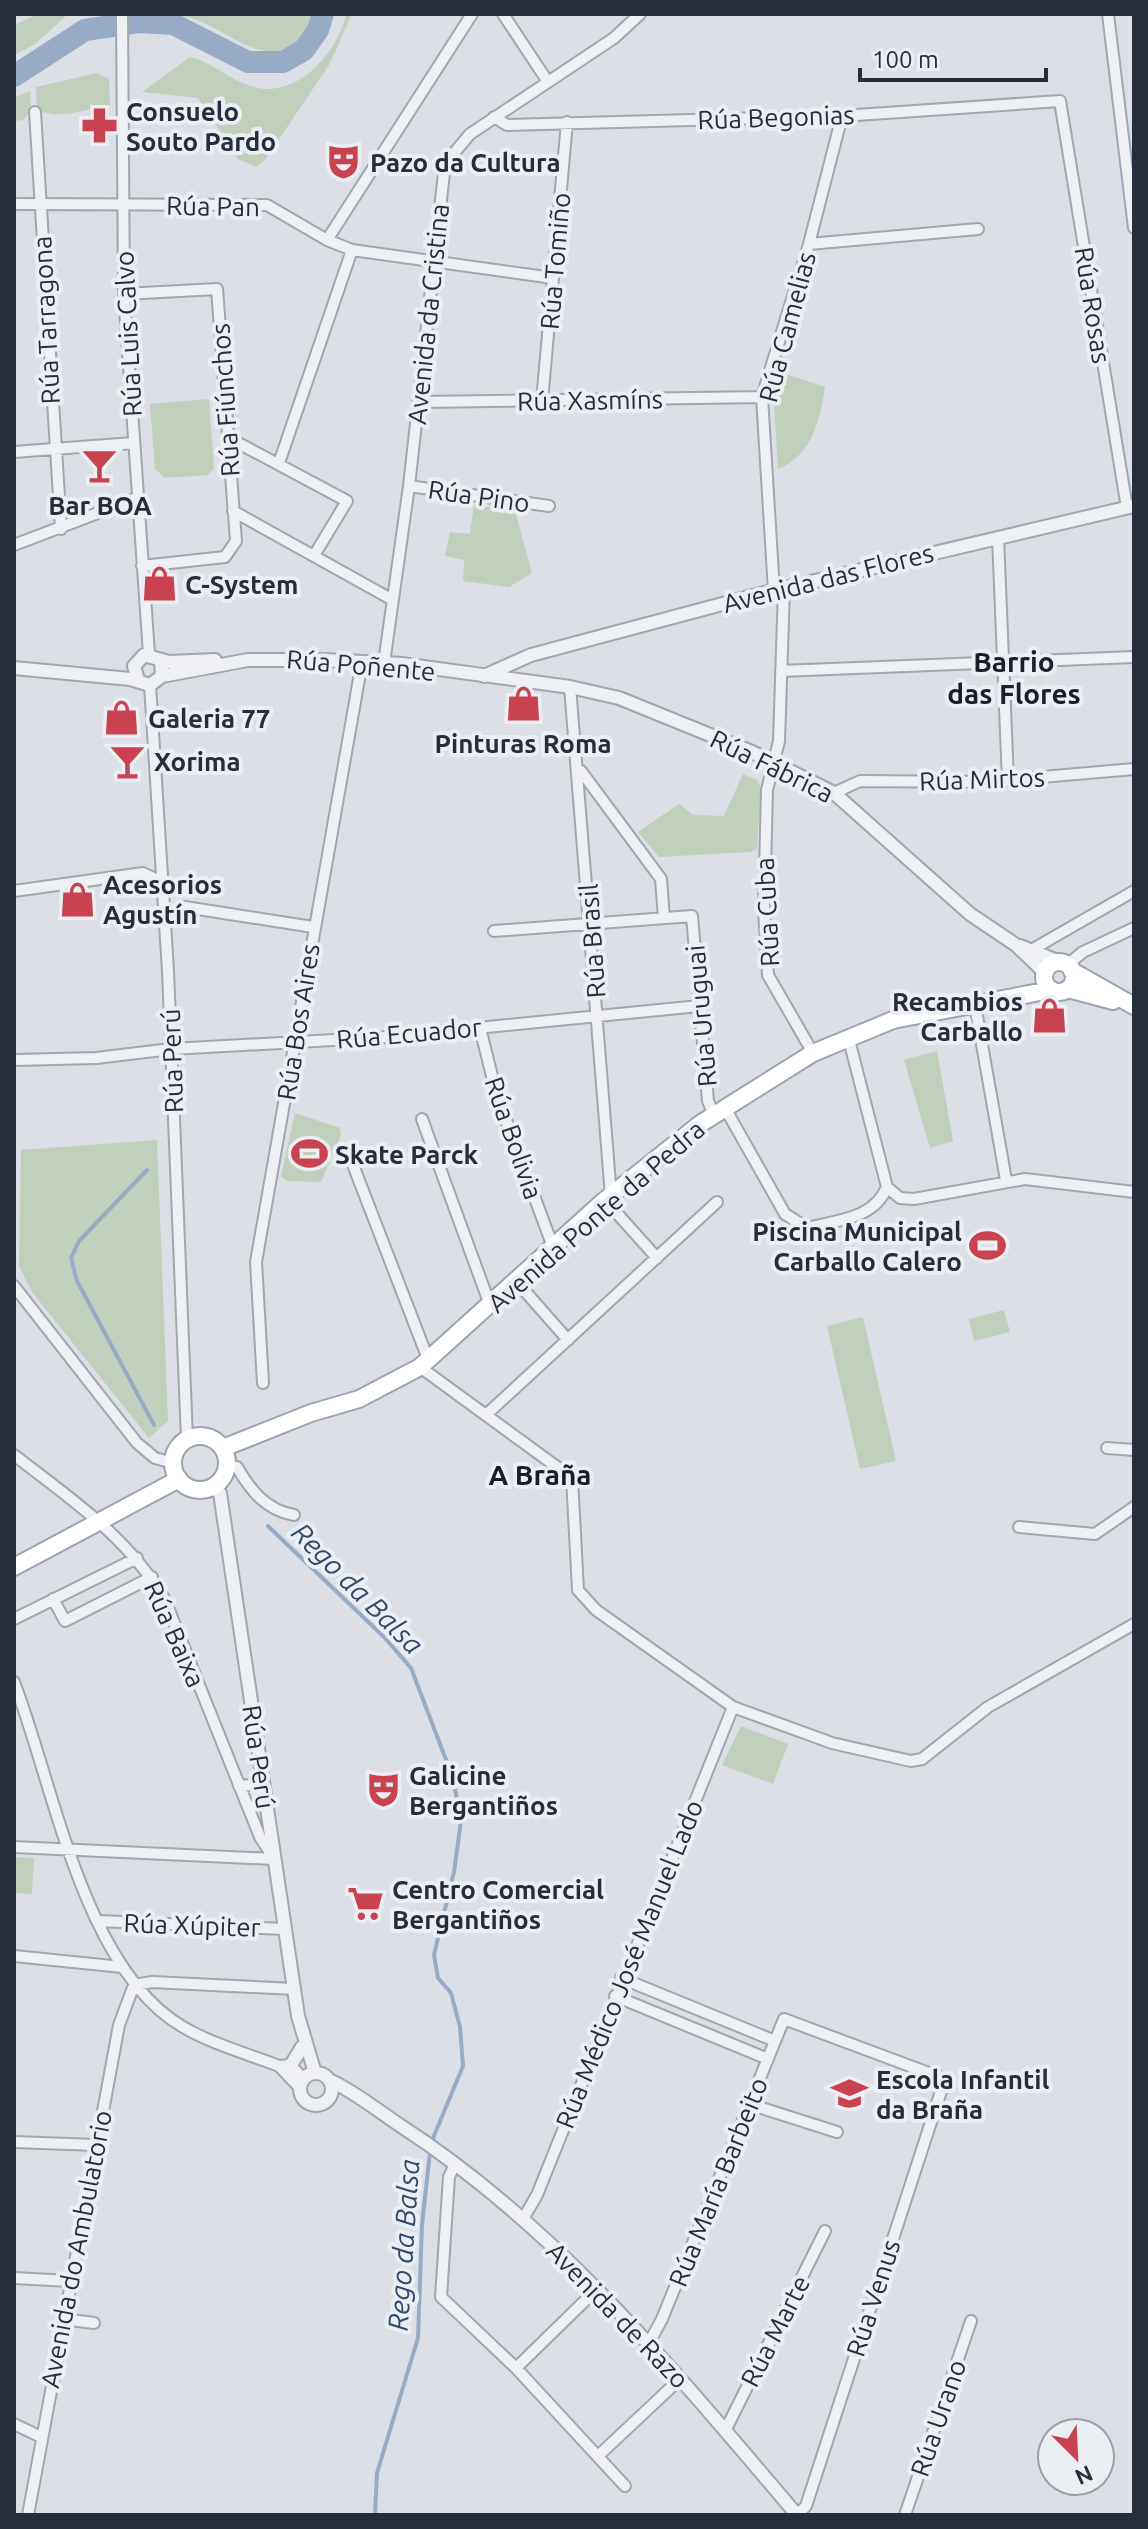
<svg xmlns="http://www.w3.org/2000/svg" width="1148" height="2529" font-family="Ubuntu,sans-serif">
<style>
.green{fill:#c1cfbd}
.lines{fill:none;stroke-linecap:round;stroke-linejoin:round}
.stream{stroke:#97abc5;stroke-width:4}
.river{stroke:#97abc5;stroke-width:22}
.minor-casing{stroke:#a2a6af;stroke-width:14}
.tertiary-casing{stroke:#a2a6af;stroke-width:16}
.primary-casing{stroke:#9ca3b1;stroke-width:20}
.minor{stroke:#eef0f4;stroke-width:10}
.tertiary{stroke:#eef0f4;stroke-width:12}
.primary{stroke:#fff;stroke-width:16}
.labels{text-anchor:middle;dominant-baseline:central;stroke-width:8;stroke-linejoin:round;paint-order:stroke}
.poi-label{font-size:26px;font-weight:bold;fill:#262d3b;stroke:#ebeef3;text-anchor:start}
.street-label{font-size:26px;fill:#262d3b;stroke:#ebeef3}
.neighbourhood-label{font-size:28px;font-weight:bold;fill:#191e2c;stroke:#ebeef3}
.water-label{font-size:28px;font-style:italic;fill:#32496d;stroke:#ebeef3}
</style>
<rect width="100%" height="100%" fill="#dcdfe6"/>
<!-- green -->
<path class="green" d="M38,14H68L35,44L14,55V25Z
M138,14H323C316,22 307,38 298,43C257,70 225,24 183,16C170,13 152,18 139,18Z
M346,14H352L329,65L265,160L256,167L238,159L198,98L142,92L190,57C214,63 233,83 258,88C300,96 339,50 346,14Z
M97,73L109,79L110,105C87,109 57,121 37,109L36,87Z
M30,91L31,111L23,120L14,121V98Z
M786,374L825,387C820,420 812,456 778,469L774,402Z
M209,399L214,469L207,475L165,478L155,469L150,404Z
M474,505L515,511L532,573L509,587L463,581L464,560L445,556L450,532L470,534Z
M743,774L757,780L761,788L757,848L751,852L659,857L638,832L679,804L693,815L724,816Z
M937,1051L953,1141L930,1148L904,1060Z
M295,1113L340,1128L341,1135L321,1182L287,1181L281,1176Z
M157,1140L168,1421L149,1438L32,1292L19,1266L21,1150Z
M1004,1310L1010,1332L974,1341L969,1319Z
M863,1317L896,1461L860,1469L827,1326Z
M741,1726L788,1744L773,1784L722,1765Z
M14,1857L34,1858L32,1894L14,1893Z"/>
<g class="lines">
<!-- stream -->
<path class="stream" d="M147,1170L79,1241L71,1258L77,1281L154,1425
M268,1526L384,1637L411,1668L453,1778L461,1821L454,1872L434,1955L438,1978L451,1993L460,2027L463,2066L431,2143
M375,2515L377,2473L418,2338L422,2225L430,2152"/>
<!-- river -->
<path class="river" d="M14,76L85,30L139,22L173,24L248,62H283L304,50L318,30L323,14"/>
<defs>
<path id="minor" d="M122,14L124,294L149,654
M503,14L548,82
M1108,14L1134,228
M35,112L61,529
M494,117L507,125L842,116L1060,101L1127,508
M14,204L267,205L327,240L352,250L553,278
M327,240L472,14
M809,244L978,229
M124,294L217,289L236,541L225,557L142,566
M542,401L567,122
M418,402L762,397
M227,437L347,501L315,554
M14,452L133,443
M279,463L352,250
M409,486L549,506
M233,511L391,599
M998,537L1008,781
M14,545L137,498
M784,589L779,741L767,790L764,910L768,975L813,1053
M774,591L762,397L809,244L842,116
M384,663L409,486L445,164L470,134L614,38L640,14
M781,671L1134,657
M150,685L168,971L187,1439
M570,687L611,1196
M581,771L661,879L664,918
M834,793L860,781L985,782L1134,769
M14,891L143,873L162,882
M165,922L185,907L313,927
M494,931L692,916L708,1101L714,1115
M1033,949L1134,891
M1067,965L1083,952L1134,928
M975,1005L1006,1180
M480,1028L497,1096L553,1247
M848,1036L887,1187
M14,1060L96,1058L171,1049L387,1037L699,1006
M725,1108L785,1214L807,1228C838,1220 874,1219 887,1187
M422,1119L490,1305
M350,1157L428,1359
M887,1187L900,1198L914,1199L1025,1179L1134,1192
M605,1200L657,1258
M516,1281L568,1340
M14,1286L137,1443L155,1458L173,1463
M420,1367L572,1478L578,1590L596,1610L733,1707L832,1743L911,1761L922,1759L988,1707L1134,1624
M263,1383L256,1262L362,662
M487,1414L717,1202
M1107,1448L1134,1450
M14,1455C71,1499 128,1537 165,1600L260,1837L273,1857
M226,1466L237,1467C251,1491 266,1510 294,1515
M1019,1527L1095,1534L1134,1507
M53,1599L65,1621L152,1577
M14,1619L137,1558
M14,1682C53,1782 83,1969 183,2027C212,2044 248,2054 279,2066L291,2065L303,2079
M239,1786L262,1784
M14,1847L274,1859
M99,1921L285,1929
M14,1956L122,1967
M621,1978L775,2041
M134,1985L152,1982L294,1989
M615,1996L768,2059
M279,2066L299,2087
M749,2104L837,2132
M14,2142L96,2145
M455,2164L449,2177L441,2297L516,2368L625,2486
M523,2219L537,2195L733,1707
M14,2278L70,2281
M63,2319L94,2323
M649,2343L662,2319L784,2019L945,2079L806,2506L797,2515
M516,2368L597,2289
M14,2424L41,2437
M725,2431L825,2231
M598,2456L680,2379
M28,2515L119,2025L134,1985
M905,2515L971,2321"/>
<path id="tertiary" d="M14,668L130,679L150,685L162,676L161,661
M162,676L248,660H324L402,664L570,687L619,698L752,752L834,793L970,914L1016,945L1045,973
M484,676L531,655L760,594L1134,506
M138,680L134,666L144,655L169,662L215,660
M1020,946L1060,962
M212,1487L220,1493L298,2016L315,2073
M291,2065L302,2047
M300 2089a16 16 0 1 1 32 0a16 16 0 1 1-32 0Z
M329,2080C354,2091 378,2111 401,2126C558,2228 677,2374 797,2515"/>
<path id="primary" d="M1044 977a15 15 0 1 1 30 0a15 15 0 1 1-30 0Z
M1072,971L1134,1006
M1068,989L1113,1001
M173 1463a27 27 0 1 1 54 0a27 27 0 1 1-54 0Z
M223,1448L311,1413L359,1399L420,1367L605,1200L700,1124L813,1053L893,1020L1050,990
M14,1567L179,1479"/>
</defs>
<!-- minor casing -->
<use href="#minor" class="minor-casing"/>
<!-- tertiary casing -->
<use href="#tertiary" class="tertiary-casing"/>
<!-- primary casing -->
<use href="#primary" class="primary-casing"/>
<!-- minor -->
<use href="#minor" class="minor"/>
<!-- tertiary -->
<use href="#tertiary" class="tertiary"/>
<!-- primary -->
<use href="#primary" class="primary"/>
</g>
<!-- icons -->
<defs>
<symbol id="pharmacy-bare" viewBox="-9 -9 18 18"><path d="M-2-6h4v4h4v4h-4v4h-4v-4h-4v-4h4Z" fill="#c94250" stroke="#ebeef3" stroke-width="2.5" paint-order="stroke"/></symbol>
<symbol id="theatre-bare" viewBox="-9 -9 18 18"><path d="M-5-5.5Q0-4 5-5.5V0Q5 5 0 6Q-5 5-5 0ZM-3.3-2.5H-1v1.5H-3.3ZM1-2.5H3.3v1.5H1ZM-2.8 1Q0 5.5 2.8 1Z" fill="#c94250" stroke="#ebeef3" stroke-width="2.5" paint-order="stroke"/></symbol>
<symbol id="bar-bare" viewBox="-9 -9 18 18"><path d="M-6-5H6L.8 .8V4.5H3.5V6h-7V4.5H-.8V.8Z" fill="#c94250" stroke="#ebeef3" stroke-width="2.5" paint-order="stroke"/></symbol>
<symbol id="shop-bare" viewBox="-9 -9 18 18"><path d="M-5-2.5h2.3a2.7 3.5 0 0 1 5.4 0H5L5.5 6h-11ZM-1.5-2.5h3a1.5 2.3 0 0 0-3 0Z" fill="#c94250" stroke="#ebeef3" stroke-width="2.5" paint-order="stroke"/></symbol>
<symbol id="stadium-bare" viewBox="-9 -9 18 18"><path d="M0-5a6.5 5 0 1 0 0 10a6.5 5 0 1 0 0-10ZM-3.5-1.8h7v3.6h-7Z" fill="#c94250" stroke="#ebeef3" stroke-width="2.5" paint-order="stroke"/></symbol>
<symbol id="supermarket-bare" viewBox="-9 -9 18 18"><path d="M-6-5.5h2.5l.6 2H6L4.5 2H-2.5L-4.4-4H-6ZM-1.5 3.2a1.3 1.3 0 1 0 .1 0ZM3 3.2a1.3 1.3 0 1 0 .1 0Z" fill="#c94250" stroke="#ebeef3" stroke-width="2.5" paint-order="stroke"/></symbol>
<symbol id="school-bare" viewBox="-9 -9 18 18"><path d="M0-5L7-2L0 1L-7-2ZM-4 1L0 2.5L4 1V4Q0 6-4 4Z" fill="#c94250" stroke="#ebeef3" stroke-width="2.5" paint-order="stroke"/></symbol>
</defs>
<g fill-rule="evenodd">
<use href="#pharmacy-bare" x="74" y="100" width="51" height="51"/>
<use href="#theatre-bare" x="318" y="136" width="51" height="51"/>
<use href="#bar-bare" x="74" y="440" width="51" height="51"/>
<use href="#shop-bare" x="134" y="558" width="51" height="51"/>
<use href="#shop-bare" x="498" y="678" width="51" height="51"/>
<use href="#shop-bare" x="96" y="692" width="51" height="51"/>
<use href="#bar-bare" x="102" y="736" width="51" height="51"/>
<use href="#shop-bare" x="52" y="874" width="51" height="51"/>
<use href="#shop-bare" x="1024" y="990" width="51" height="51"/>
<use href="#stadium-bare" x="284" y="1128" width="51" height="51"/>
<use href="#stadium-bare" x="962" y="1220" width="51" height="51"/>
<use href="#theatre-bare" x="358" y="1764" width="51" height="51"/>
<use href="#supermarket-bare" x="340" y="1878" width="51" height="51"/>
<use href="#school-bare" x="824" y="2068" width="51" height="51"/>
</g>
<g class="labels">
<!-- poi labels -->
<g class="poi-label">
<text x="126" y="111">Consuelo<tspan x="126" dy="30">Souto Pardo</tspan></text>
<text x="370" y="162">Pazo da Cultura</text>
<text x="100" y="505" text-anchor="middle">Bar BOA</text>
<text x="185" y="584">C-System</text>
<text x="148" y="718">Galeria 77</text>
<text x="523" y="743" text-anchor="middle">Pinturas Roma</text>
<text x="154" y="761">Xorima</text>
<text x="103" y="884">Acesorios<tspan x="103" dy="30">Agustín</tspan></text>
<text x="1023" y="1001" text-anchor="end">Recambios<tspan x="1023" dy="30">Carballo</tspan></text>
<text x="335" y="1154">Skate Parck</text>
<text x="962" y="1231" text-anchor="end">Piscina Municipal<tspan x="962" dy="30">Carballo Calero</tspan></text>
<text x="409" y="1775">Galicine<tspan x="409" dy="30">Bergantiños</tspan></text>
<text x="392" y="1889">Centro Comercial<tspan x="392" dy="30">Bergantiños</tspan></text>
<text x="876" y="2079">Escola Infantil<tspan x="876" dy="30">da Braña</tspan></text>
</g>
<!-- street labels -->
<g class="street-label">
<text transform="translate(776 117) rotate(-2)">Rúa Begonias</text>
<text transform="translate(213 206) rotate(1)">Rúa Pan</text>
<text transform="translate(555 261) rotate(-85)">Rúa Tomiño</text>
<text transform="translate(1093 305) rotate(81)">Rúa Rosas</text>
<text transform="translate(428 314) rotate(-84)">Avenida da Cristina</text>
<text transform="translate(46 320) rotate(-93)">Rúa Tarragona</text>
<text transform="translate(787 327) rotate(-75)">Rúa Camelias</text>
<text transform="translate(128 334) rotate(-93)">Rúa Luis Calvo</text>
<text transform="translate(225 400) rotate(-94)">Rúa Fiúnchos</text>
<text transform="translate(590 400) rotate(-1)">Rúa Xasmíns</text>
<text transform="translate(479 496) rotate(8)">Rúa Pino</text>
<text transform="translate(828 578) rotate(-14)">Avenida das Flores</text>
<text transform="translate(361 665) rotate(5)">Rúa Poñente</text>
<text transform="translate(772 766) rotate(26)">Rúa Fábrica</text>
<text transform="translate(982 779) rotate(-2)">Rúa Mirtos</text>
<text transform="translate(767 912) rotate(-93)">Rúa Cuba</text>
<text transform="translate(592 941) rotate(-94)">Rúa Brasil</text>
<text transform="translate(701 1016) rotate(-95)">Rúa Uruguai</text>
<text transform="translate(298 1022) rotate(-81)">Rúa Bos Aires</text>
<text transform="translate(409 1033) rotate(-5)">Rúa Ecuador</text>
<text transform="translate(172 1061) rotate(-92)">Rúa Perú</text>
<text transform="translate(514 1138) rotate(71)">Rúa Bolivia</text>
<text transform="translate(596 1216) rotate(-41)">Avenida Ponte da Pedra</text>
<text transform="translate(175 1634) rotate(66)">Rúa Baixa</text>
<text transform="translate(259 1757) rotate(82)">Rúa Perú</text>
<text transform="translate(192 1925) rotate(2)">Rúa Xúpiter</text>
<text transform="translate(629 1964) rotate(-68)">Rúa Médico José Manuel Lado</text>
<text transform="translate(718 2182) rotate(-68)">Rúa María Barbeito</text>
<text transform="translate(76 2249) rotate(-79)">Avenida do Ambulatorio</text>
<text transform="translate(873 2298) rotate(-72)">Rúa Venus</text>
<text transform="translate(618 2315) rotate(46)">Avenida de Razo</text>
<text transform="translate(775 2331) rotate(-63)">Rúa Marte</text>
<text transform="translate(938 2418) rotate(-71)">Rúa Urano</text>
</g>
<!-- neighbourhood labels -->
<g class="neighbourhood-label">
<text x="1014" y="661">Barrio<tspan x="1014" dy="32">das Flores</tspan></text>
<text x="540" y="1474">A Braña</text>
</g>
<!-- water labels -->
<g class="water-label">
<text transform="translate(358 1588) rotate(45)">Rego da Balsa</text>
<text transform="translate(403 2245) rotate(-86)">Rego da Balsa</text>
</g>
</g>
<!-- border -->
<rect width="1148" height="2529" fill="none" stroke="#262d3b" stroke-width="32"/>
<!-- north arrow -->
<g transform="translate(1076 2457) rotate(156)"><circle r="38" fill="#ebeef3" stroke="#9ca1a9" stroke-width="2"/>
<path d="M0-6L14 30L0 20L-14 30Z" fill="#c94250"/>
<text y="-12" font-size="22" font-weight="bold" text-anchor="middle" fill="#262d3b">N</text>
</g>
<!-- scale -->
<path d="M860 68v12h186v-12" fill="none" stroke="#262d3b" stroke-width="4"/>
<text x="872" y="68" font-size="24" fill="#262d3b" stroke="#ebeef3" stroke-width="6" paint-order="stroke">100 m</text>
</svg>
